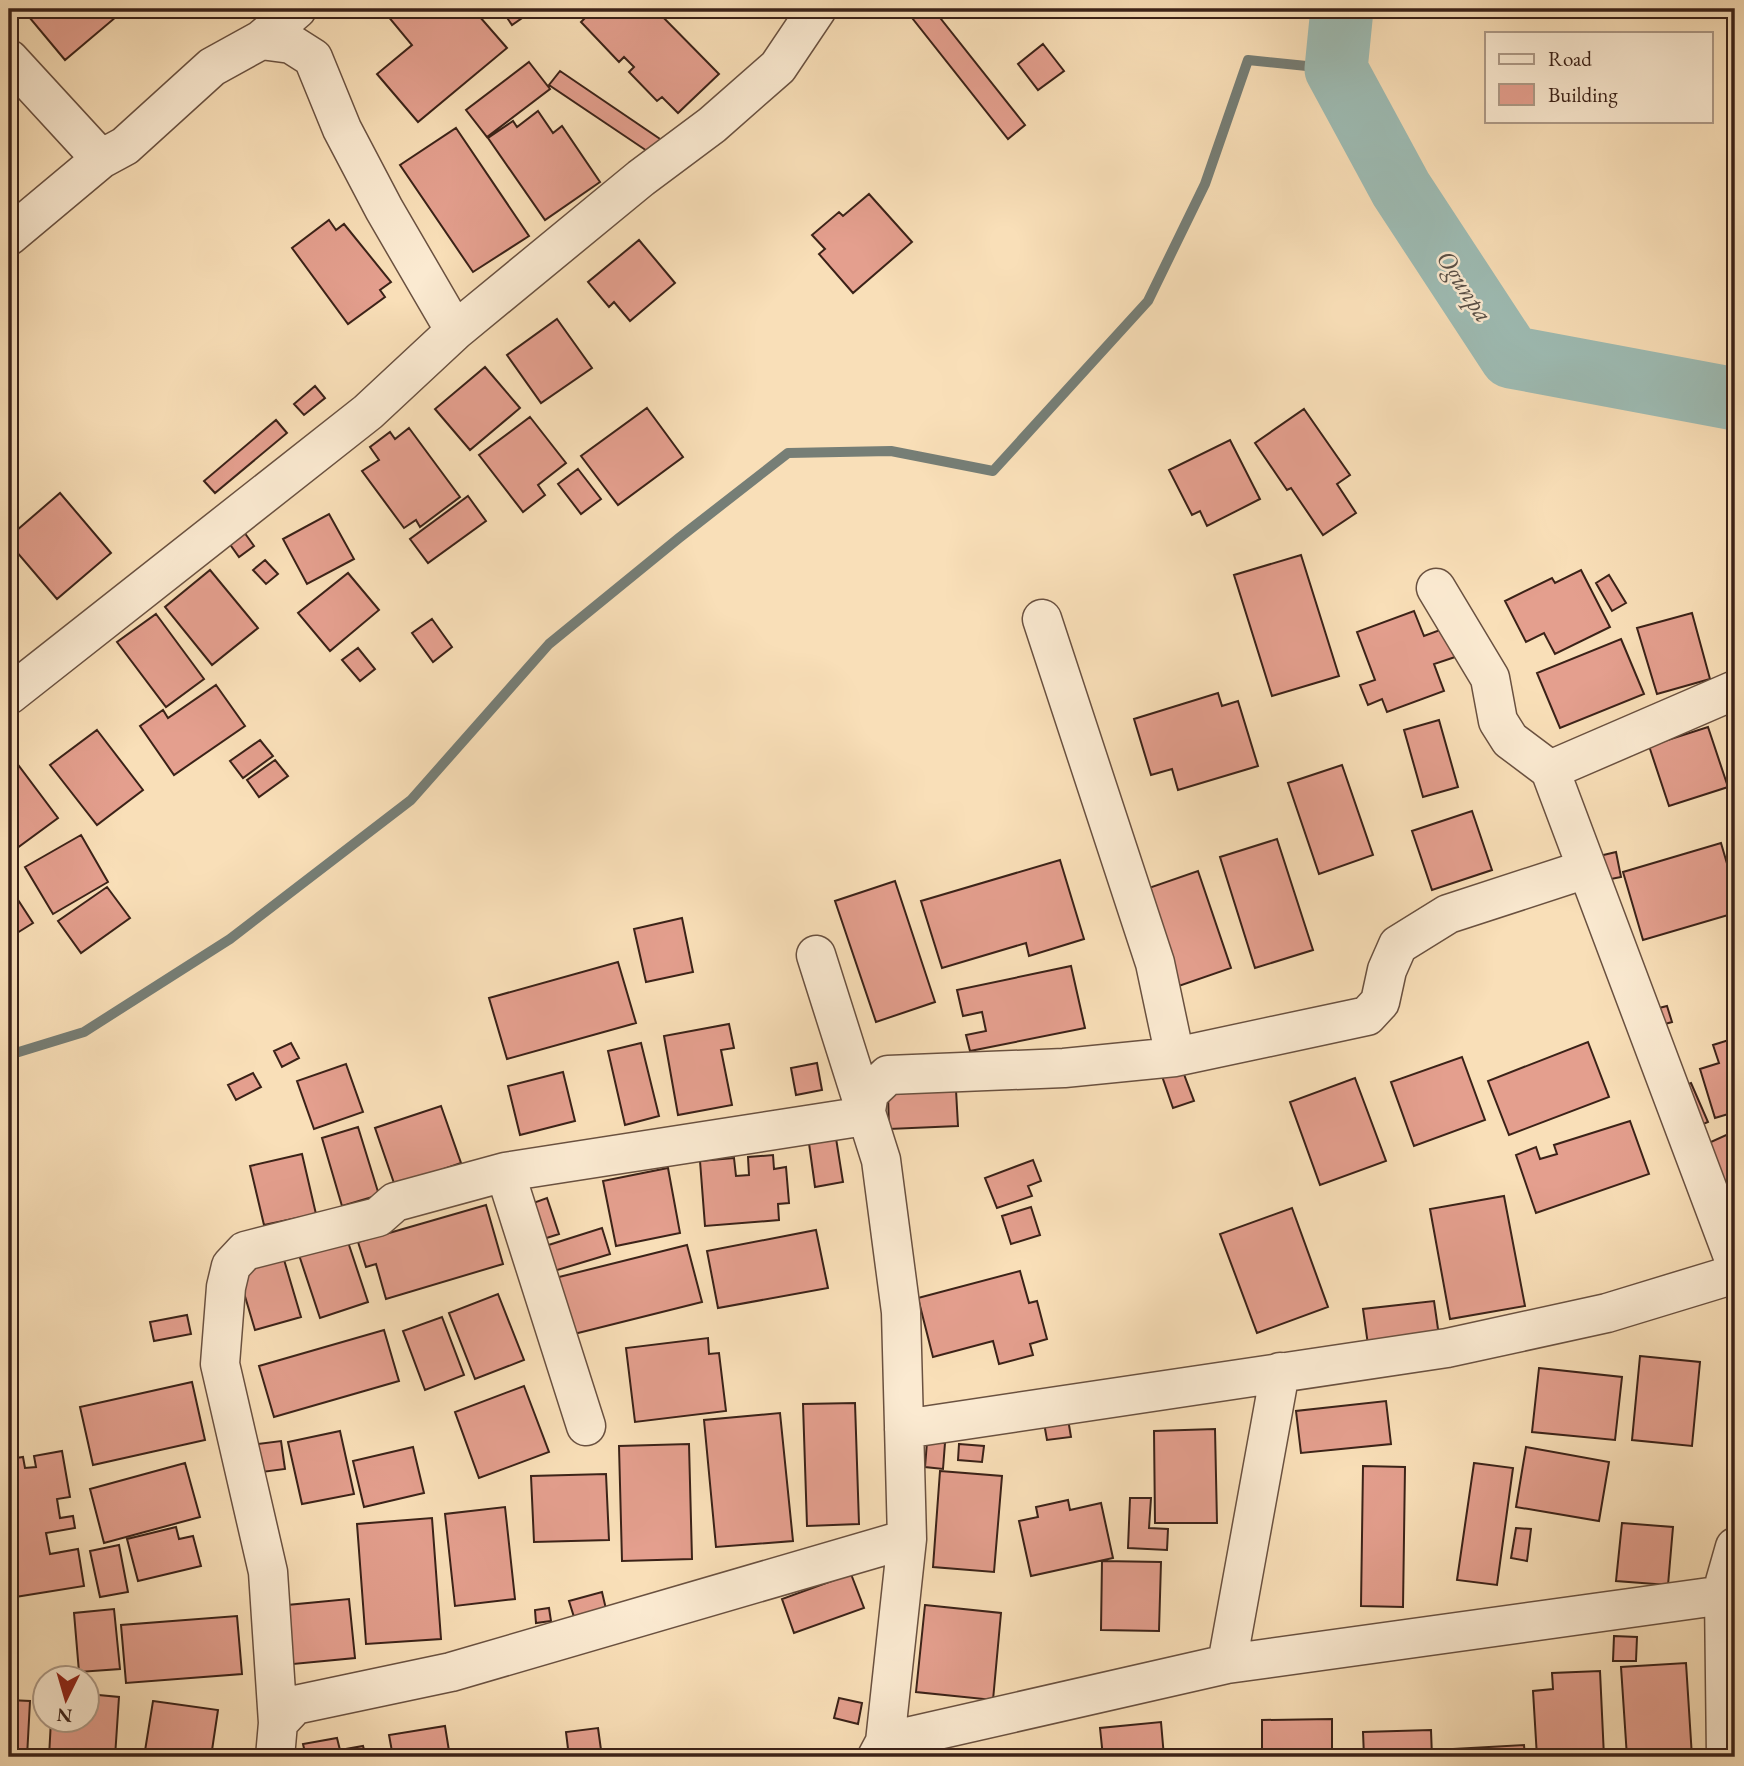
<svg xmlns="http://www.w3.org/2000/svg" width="1744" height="1766" font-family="'EB Garamond',serif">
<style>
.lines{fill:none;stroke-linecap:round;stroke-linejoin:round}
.stream{stroke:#767e76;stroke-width:10}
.river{stroke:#9ebcb4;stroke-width:63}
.building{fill:#e49f8e;stroke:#3b2218;stroke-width:2}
.minor-casing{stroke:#6a5140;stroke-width:41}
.minor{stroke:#fbead1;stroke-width:38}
.labels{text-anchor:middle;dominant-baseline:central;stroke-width:5;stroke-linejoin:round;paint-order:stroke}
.water-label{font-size:26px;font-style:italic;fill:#595047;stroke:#fbead1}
</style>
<rect width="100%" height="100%" fill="#f9dfb8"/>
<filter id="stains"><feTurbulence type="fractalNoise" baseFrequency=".00286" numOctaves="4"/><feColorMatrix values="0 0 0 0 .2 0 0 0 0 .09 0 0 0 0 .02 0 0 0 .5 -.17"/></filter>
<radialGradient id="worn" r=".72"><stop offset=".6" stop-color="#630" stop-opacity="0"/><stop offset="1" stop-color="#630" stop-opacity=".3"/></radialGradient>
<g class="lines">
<!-- stream -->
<path class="stream" d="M9,1055L84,1032L230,939L411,800L549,644L679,538L788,453L891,451L993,471L1148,301L1205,184L1248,60L1336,69"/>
<!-- river -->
<path class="river" d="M1342,9L1336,69L1401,189L1511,357L1735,399"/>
</g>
<!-- building -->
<path class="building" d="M27,9H109L116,17L65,60L24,11Z
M382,9H473L507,48L418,122L377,74L412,45Z
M501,9H535L512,25Z
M594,9H655L719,74L678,113L662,97L657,101L629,72L634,67L624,57L619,62L581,22Z
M905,9H933L1025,125L1008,139Z
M1043,44L1064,71L1038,90L1018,64Z
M529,62L550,89L487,137L466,110Z
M560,71L663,141L653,155L549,85Z
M538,111L553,133L562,126L600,182L545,220L488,138L513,121L517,127Z
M456,128L529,236L473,272L400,165Z
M869,194L912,242L853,293L819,254L825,249L812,235L839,212L843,216Z
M329,220L336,230L344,224L391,282L380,290L385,297L348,324L292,248Z
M639,240L675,283L630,321L614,302L609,307L588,282Z
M557,319L592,368L541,403L507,355Z
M485,367L520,408L470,450L435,409Z
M315,386L325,398L304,415L294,404Z
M647,408L683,457L618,505L581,456Z
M1304,409L1350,475L1337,484L1356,513L1323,535L1291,488L1287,490L1255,443Z
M530,417L566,463L538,485L545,495L523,512L479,455Z
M276,420L287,433L215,493L204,481Z
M409,428L460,497L420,527L416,520L404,528L362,471L379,460L370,447L390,432L395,439Z
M1230,440L1260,499L1207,526L1200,511L1192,515L1169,470Z
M578,469L601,499L581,514L558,484Z
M60,493L111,553L57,599L9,543V537Z
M468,496L486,521L428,563L410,539Z
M329,514L354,559L307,584L283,539Z
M239,525L254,546L239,557L224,536Z
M1301,555L1339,676L1272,696L1234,575Z
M265,560L278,574L266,584L253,570Z
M210,570L258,628L212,665L165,607Z
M1581,570L1610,627L1555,654L1544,633L1526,642L1505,601L1552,578L1555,583Z
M348,573L379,610L330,651L298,613Z
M1609,575L1626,603L1612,611L1596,583Z
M1414,611L1424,636L1448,627L1458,656L1434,664L1444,691L1387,712L1382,699L1368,705L1360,685L1375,680L1357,632Z
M1692,613L1710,679L1657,694L1637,628Z
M156,614L204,679L166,707L117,642Z
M432,619L452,647L433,662L412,633Z
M1621,639L1644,694L1560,728L1537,673Z
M358,648L375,669L360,681L342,660Z
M216,685L245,726L174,775L140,726L163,710L168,718Z
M1218,693L1222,706L1238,701L1258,766L1178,790L1172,769L1151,775L1134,719Z
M1439,720L1458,787L1423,797L1404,730Z
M1708,727L1728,787L1669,806L1649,746Z
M97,730L143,790L97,825L50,765Z
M9,737L16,747L9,752Z
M260,740L273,756L243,778L230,761Z
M13,758L58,818L9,854V761Z
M275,760L288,776L259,797L247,780Z
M1342,765L1373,855L1319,874L1288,783Z
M1472,811L1492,870L1432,890L1412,831Z
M81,835L108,882L53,914L25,867Z
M1277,839L1313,950L1255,968L1220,857Z
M1721,843L1735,891V913L1643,940L1623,872Z
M1616,852L1621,877L1601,881L1595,857Z
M1060,860L1084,939L1029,956L1026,943L942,968L921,901Z
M1198,871L1231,968L1173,988L1140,891Z
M895,881L935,1002L876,1022L835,901Z
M9,886L33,923L9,938Z
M107,887L130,918L81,953L58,921Z
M682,918L693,972L646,982L634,929Z
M618,962L636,1023L507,1059L489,998Z
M1071,966L1085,1028L970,1051L966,1035L986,1031L982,1012L963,1016L957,990Z
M1667,1006L1672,1022L1648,1029L1643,1012Z
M729,1024L734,1048L721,1050L732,1105L678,1115L664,1036Z
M1735,1038V1112L1715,1118L1700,1069L1719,1063L1713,1045Z
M1588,1042L1609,1097L1509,1135L1488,1081Z
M291,1043L299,1058L282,1067L274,1051Z
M641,1043L659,1116L625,1125L608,1051Z
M1462,1057L1485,1120L1414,1146L1391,1082Z
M817,1063L822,1090L796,1095L791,1068Z
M346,1064L363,1112L314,1129L297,1081Z
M1182,1069L1194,1101L1173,1108L1162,1076Z
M563,1072L575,1121L520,1135L508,1086Z
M253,1073L261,1087L236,1100L228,1085Z
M1355,1078L1386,1161L1320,1185L1290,1102Z
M1691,1083L1708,1122L1687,1131L1671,1091Z
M956,1090L958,1126L889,1129L888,1094Z
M441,1106L461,1163L395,1186L375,1128Z
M1630,1121L1649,1174L1536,1213L1516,1155L1536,1147L1540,1159L1557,1154L1554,1145Z
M358,1127L379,1195L342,1206L322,1138Z
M1735,1131V1202L1729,1205L1702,1146Z
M835,1132L843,1182L815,1187L808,1136Z
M302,1154L316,1214L264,1225L250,1166Z
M773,1155L774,1169L786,1167L789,1203L778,1204L779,1220L705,1226L700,1161L734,1158L736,1176L749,1175L748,1157Z
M1033,1160L1041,1181L1028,1186L1032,1196L997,1208L985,1178Z
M668,1168L680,1233L616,1246L603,1181Z
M1504,1196L1525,1306L1450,1319L1430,1209Z
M547,1198L559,1234L534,1242L522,1207Z
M486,1205L503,1264L386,1299L376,1264L366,1267L358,1242Z
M1031,1207L1040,1235L1011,1244L1002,1216Z
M1292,1208L1328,1307L1257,1333L1220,1234Z
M602,1228L610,1254L544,1274L536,1249Z
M816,1230L828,1288L718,1308L707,1251Z
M346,1236L368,1302L320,1318L298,1252Z
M687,1245L702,1302L566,1336L551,1279Z
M282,1253L301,1317L255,1330L236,1266Z
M1020,1271L1029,1303L1037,1301L1047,1339L1030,1344L1033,1355L999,1364L993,1341L933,1357L918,1298Z
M498,1294L524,1360L475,1379L449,1313Z
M1434,1301L1439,1336L1368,1345L1363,1309Z
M187,1315L191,1334L154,1341L150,1322Z
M442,1317L464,1375L425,1390L403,1331Z
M384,1330L399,1381L274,1417L259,1366Z
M708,1338L709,1354L719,1353L726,1411L635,1422L626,1348Z
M1640,1356L1700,1362L1692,1446L1632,1440Z
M1539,1368L1622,1377L1615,1440L1532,1432Z
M192,1382L205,1440L93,1465L80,1407Z
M524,1386L549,1452L479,1478L455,1412Z
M1386,1401L1391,1444L1301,1453L1296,1411Z
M855,1403L859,1524L807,1526L803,1404Z
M780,1413L793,1541L716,1547L704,1420Z
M1068,1419L1071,1437L1047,1440L1044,1423Z
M1215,1429L1217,1523H1155L1154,1431Z
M340,1431L354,1494L302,1504L288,1442Z
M281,1441L285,1469L254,1473L250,1445Z
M927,1442L945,1443L943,1469L925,1467Z
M689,1444L692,1559L622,1561L619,1446Z
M959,1444L984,1446L982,1462L958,1460Z
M413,1447L424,1493L364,1507L353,1461Z
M1526,1447L1609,1462L1599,1521L1516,1507Z
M62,1451L70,1497L57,1499L60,1518L73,1516L75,1528L46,1533L50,1554L78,1549L84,1586L9,1598V1459L23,1457L25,1468L36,1467L34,1456Z
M185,1463L200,1517L104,1543L90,1489Z
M1474,1463L1513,1468L1497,1585L1457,1580Z
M1363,1466L1405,1467L1403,1607L1361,1606Z
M940,1471L1002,1476L994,1572L933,1567Z
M606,1474L609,1540L534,1542L531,1476Z
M1130,1498H1151L1149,1528L1168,1529L1167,1550L1128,1548Z
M1068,1500L1070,1510L1101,1503L1113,1558L1031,1576L1019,1521L1038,1517L1036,1507Z
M505,1507L515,1599L455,1606L445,1514Z
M432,1518L441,1639L366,1644L357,1524Z
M1622,1523L1673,1527L1668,1585L1616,1581Z
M176,1527L179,1539L193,1536L201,1566L138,1581L127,1539Z
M1516,1528L1531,1529L1527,1561L1511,1558Z
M119,1545L128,1592L100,1597L90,1551Z
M1102,1561L1161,1562L1159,1631L1101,1630Z
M851,1574L864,1608L794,1633L782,1599Z
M602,1592L606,1609L574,1617L569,1601Z
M349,1599L355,1658L283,1665L277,1606Z
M925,1605L1001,1613L993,1700L916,1692Z
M549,1608L551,1621L536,1623L535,1610Z
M114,1609L120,1669L79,1672L74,1613Z
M237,1616L242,1674L126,1683L121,1625Z
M1614,1636L1637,1637L1636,1661H1613Z
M9,1660H13L14,1677H9Z
M1686,1663L1692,1757H1627L1621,1667Z
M1600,1671L1604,1757H1537L1533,1691L1553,1689L1552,1673Z
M88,1694L119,1697L115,1757H49L51,1720H88Z
M839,1698L862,1703L858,1724L834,1718Z
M9,1700L30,1701L27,1757H9Z
M153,1701L218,1710L211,1757H144Z
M1332,1719V1757H1262V1720Z
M1161,1722L1164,1757H1103L1100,1728Z
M445,1726L450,1757H393L389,1735Z
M598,1728L602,1757H569L566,1732Z
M1431,1730L1432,1757H1364L1363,1732Z
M337,1738L340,1750L363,1746L366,1757H306L303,1744Z
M1524,1745L1525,1757H1455L1454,1749Z
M1028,1749L1075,1750V1757H1028Z"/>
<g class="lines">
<defs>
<path id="minor" d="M261,40L291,44L313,58L342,129L384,209L455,331
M9,59L101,159
M9,236L101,159L125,146L212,67L261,40L297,9
M1436,588L1490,678L1498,721L1510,740L1550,770L1735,1262
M1042,619L1155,963L1175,1057
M9,695L368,412L455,331L641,178L712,125L778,67L817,9
M1550,770L1735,690
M816,955L881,1160L901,1312L907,1539L885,1742L877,1757
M505,1172L586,1426
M904,1429L1447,1348L1607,1313L1735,1274
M1227,1664L1280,1372
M278,1723L295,1705L451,1672L907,1539
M885,1742L1227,1664L1724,1595
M275,1757L278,1723L268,1572L220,1364L226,1287L231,1266L245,1251L378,1217L395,1202L505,1172L865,1116L869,1093L888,1075L1064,1068L1175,1057L1367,1016L1380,1002L1387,970L1398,945L1448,914L1586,869
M1726,1757L1724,1595L1725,1582L1735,1547"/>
</defs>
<!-- minor casing -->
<use href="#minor" class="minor-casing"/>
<!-- minor -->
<use href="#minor" class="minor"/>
</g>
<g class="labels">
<!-- water labels -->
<g class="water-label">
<text transform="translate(1465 286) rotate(57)">Ogunpa</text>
</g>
</g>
<!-- margin -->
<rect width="1744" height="1766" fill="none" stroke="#f9dfb8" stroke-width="35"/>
<rect x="10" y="10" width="1723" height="1745" fill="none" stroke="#3b2218" stroke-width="3.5"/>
<rect x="18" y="18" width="1709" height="1731" fill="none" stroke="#3b2218" stroke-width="2"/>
<!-- legend -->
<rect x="1485" y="32" width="228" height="91" fill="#fbead1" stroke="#ae9a87" stroke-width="2"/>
<rect x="1499" y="54" width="35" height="10" fill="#fbead1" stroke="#ae9a87" stroke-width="2"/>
<text x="1548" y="66" font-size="21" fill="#3b2218">Road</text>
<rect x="1499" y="84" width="35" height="21" fill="#e49f8e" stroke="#ae9a87" stroke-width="2"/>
<text x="1548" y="102" font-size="21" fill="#3b2218">Building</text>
<!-- north arrow -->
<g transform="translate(66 1699) rotate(185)"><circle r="33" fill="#fbead1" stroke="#ae9a87" stroke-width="2"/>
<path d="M0-5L12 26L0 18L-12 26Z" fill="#8f2418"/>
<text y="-10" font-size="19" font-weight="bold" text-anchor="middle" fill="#3b2218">N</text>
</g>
<rect width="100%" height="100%" filter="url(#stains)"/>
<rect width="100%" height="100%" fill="url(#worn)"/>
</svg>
